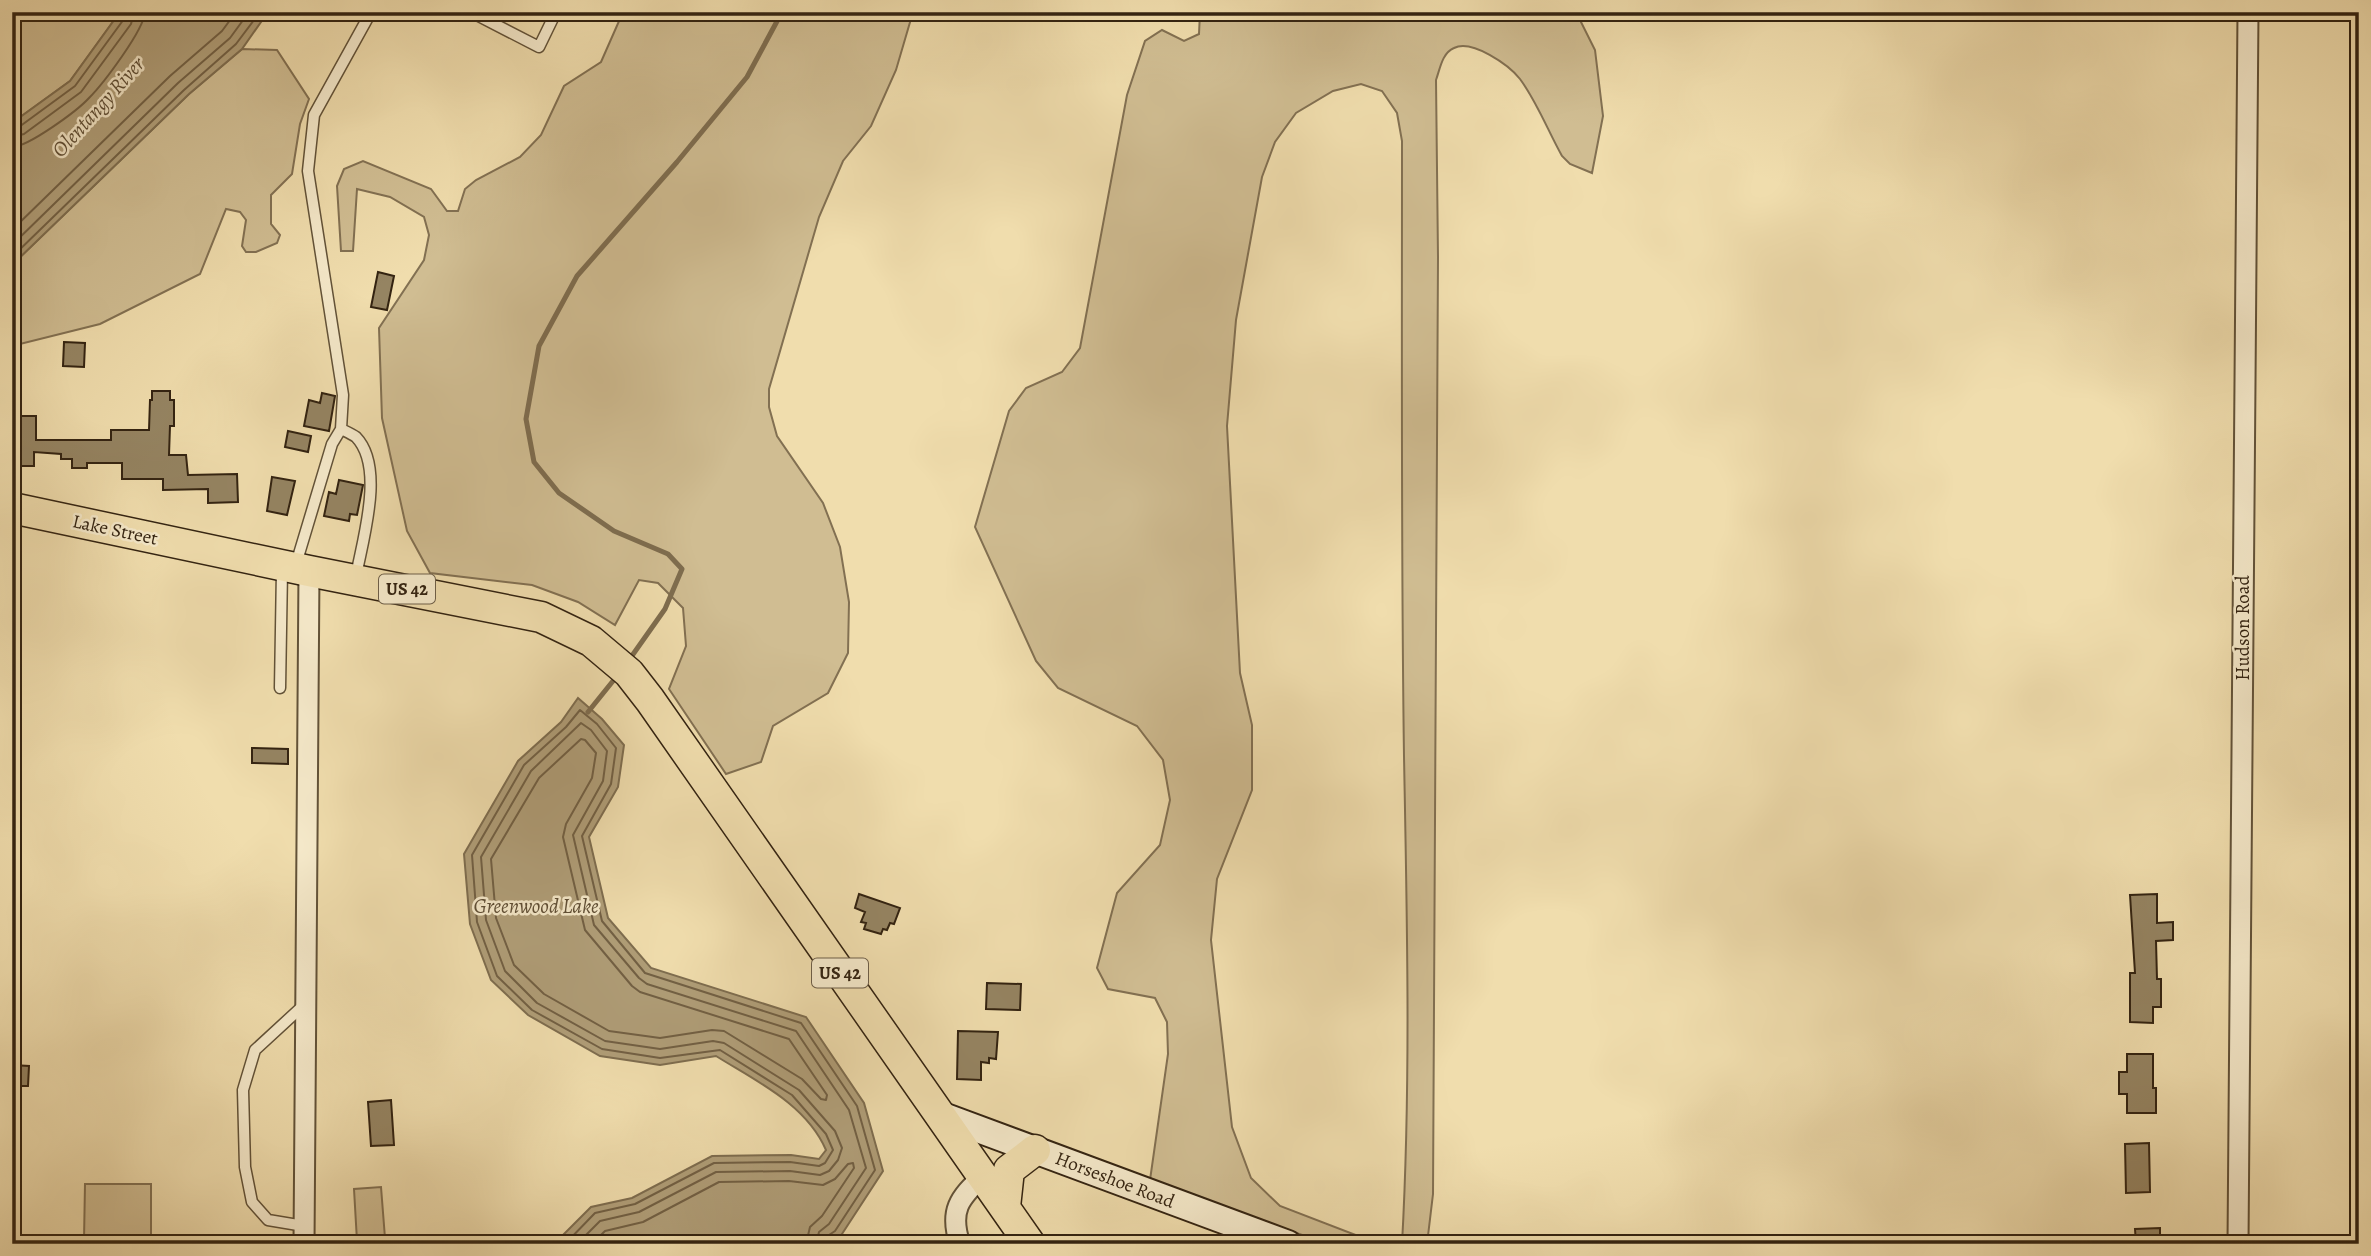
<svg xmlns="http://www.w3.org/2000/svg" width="2371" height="1256" font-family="Alegreya,serif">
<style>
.green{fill:#d0bd92;stroke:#827052;stroke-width:2}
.water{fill:#b09e78;stroke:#7e6d4f;stroke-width:2}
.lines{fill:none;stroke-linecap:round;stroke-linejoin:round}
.shore{stroke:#726044;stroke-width:2}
.stream{stroke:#7e6d4f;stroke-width:5}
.building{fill:#958462;stroke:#332311;stroke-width:2}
.lane-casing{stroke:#625238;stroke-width:13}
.street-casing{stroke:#625238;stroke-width:23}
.secondary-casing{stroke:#332311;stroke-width:30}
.primary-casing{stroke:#332311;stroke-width:33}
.lane{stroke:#f5e9ca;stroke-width:10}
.street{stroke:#f5e9ca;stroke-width:19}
.secondary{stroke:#f5e9ca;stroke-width:26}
.primary{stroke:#f0ddad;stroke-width:30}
.labels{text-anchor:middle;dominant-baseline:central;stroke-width:5;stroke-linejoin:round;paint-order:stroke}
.shield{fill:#f5e9ca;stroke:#6d5e48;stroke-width:2}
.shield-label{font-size:18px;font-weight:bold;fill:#332311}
.street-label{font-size:19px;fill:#332311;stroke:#f5e9ca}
.water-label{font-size:21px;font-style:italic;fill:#5f4e35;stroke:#f5e9ca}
</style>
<rect width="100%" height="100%" fill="#f0ddad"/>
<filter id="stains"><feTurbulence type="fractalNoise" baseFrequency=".00286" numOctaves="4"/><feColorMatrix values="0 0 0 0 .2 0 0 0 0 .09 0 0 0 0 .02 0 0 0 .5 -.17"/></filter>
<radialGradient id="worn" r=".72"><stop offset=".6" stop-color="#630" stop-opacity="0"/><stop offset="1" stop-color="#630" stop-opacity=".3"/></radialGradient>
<!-- green -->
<path class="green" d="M12,12H120L70,81L12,123Z
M623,12H913L896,70L871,126L843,161L819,217L769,389V407L777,436L823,503L840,547L849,602L848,653L828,693L773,726L761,762L726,774L669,689L686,646L683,608L658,583L639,580L615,625L578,602L532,585L430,573L407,531L382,418L379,328L424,260L429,235L424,217L390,197L357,189L353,251H341L337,186L344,169L363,161L431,189L447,211H458L465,189L476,180L520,157L541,135L564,86L601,62Z
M1200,12H1576L1595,50L1603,116L1592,173L1570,164L1562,156C1548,131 1537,102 1520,79C1509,65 1472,39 1454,48C1442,53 1440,69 1436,80L1438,257L1433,1194L1427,1244H1402C1411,1081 1407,919 1404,756C1401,551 1402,346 1402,141L1397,113L1382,91L1361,84L1333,91L1296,113L1275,142L1262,177L1236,320L1227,426L1240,673L1252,725V790L1217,879L1211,940L1232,1127L1251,1178L1280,1206L1379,1244H1327L1150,1180L1168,1054L1167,1022L1155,998L1108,989L1097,968L1117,893L1160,845L1170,800L1163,760L1137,726L1058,688L1036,661L975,527L1009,411L1026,388L1062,372L1080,348L1127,95L1145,41L1162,30L1184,41L1199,34Z
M242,49L277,50L309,99L300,124L292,174L271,195V224L280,235L277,243L256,252H246L242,246L246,220L240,212L226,209L200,274L100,324L12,346V265L189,94Z
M85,1184H151V1240H84Z
M381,1187L385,1238L357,1241L354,1189Z"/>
<!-- water -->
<path class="water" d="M120,12H268L242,49L189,94L12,265V123L70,81Z
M578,698L602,719L624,745L618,787L589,837L608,918L651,968L806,1017L864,1103L883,1171L840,1237L826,1244H554L591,1207L632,1198L712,1156L791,1155L819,1159L826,1150C806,1104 756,1081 716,1056L660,1065L600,1056L528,1015L491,980L470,924L464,854L518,761L561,722Z"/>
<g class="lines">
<!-- shore -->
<path class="shore" d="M12,128L19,127L75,86L124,19L125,12
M12,137L24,134L81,92L131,24L134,12
M12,147C28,147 77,111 89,98C103,84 144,30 145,12
M12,230L170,76L222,31L236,12
M12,245L178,83L230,38L249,12
M12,257L184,90L236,44L260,12
M581,739L585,740L596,753L592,778L566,824L563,837L585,930L632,986L640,992L789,1039L827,1095L826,1100L821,1099L802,1079L724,1031L712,1030L660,1038L609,1031L544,994L514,965L496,918L491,859L539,778Z
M565,1244L595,1213L635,1204L714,1163L790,1162L819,1166L825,1163L833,1150L826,1134L792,1095L720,1050L660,1058L602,1049L532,1010L497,976L477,922L472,855L524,765L566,727L580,710L597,724L616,748L611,784L582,836L602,921L645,973L801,1023L857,1106L875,1170L835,1231L826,1237L825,1244
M577,1244L600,1221L639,1212L716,1172L790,1171L820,1175L829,1171L838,1160L842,1148L835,1131L799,1090L724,1043L713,1041L660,1049L605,1041L537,1003L505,971L486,920L481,857L531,771L581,723L591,730L607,751L603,781L573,835L594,925L639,978L647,984L796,1031L849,1110L866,1168L829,1224L819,1232L816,1244
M592,1244L605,1231L643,1222L719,1182L789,1181L823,1185L835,1179L848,1164L853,1163L854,1168L822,1216L810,1227L806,1244"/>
<!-- stream -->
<path class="stream" d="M629,660L665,609L682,569L668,554L614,531L559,493L534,462L526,419L539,346L577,276L677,162L747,77L782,12
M588,712L617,676"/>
</g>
<!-- building -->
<path class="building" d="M378,272L394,276L387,310L371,307Z
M64,342L85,343L84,367L63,366Z
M152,391H170V400H174V426H170L169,455H186L188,475L237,474L238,502L208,503V489L163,490V479H122V463H87V468H72V459H61V454L34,452V466H12V416H36V440H111V430H149L150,400H152Z
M322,393L335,396L329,431L304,426L309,400L320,403Z
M288,431L311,436L308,452L285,447Z
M272,477L295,481L287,515L267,511Z
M339,480L363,485L357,515L350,514L349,521L324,516L329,492L336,494Z
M252,748L288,749V764L252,763Z
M859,894L900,908L894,924L890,923L887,930L883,929L881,934L864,929L866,923L861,922L865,912L855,908Z
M2157,894V923L2173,922V940L2156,941L2157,979H2161V1007H2153V1023L2130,1022V973H2135L2130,895Z
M987,983L1021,984L1020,1010L986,1009Z
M958,1031L998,1032L996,1059L989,1058V1063L981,1062V1080L957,1079Z
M2127,1054H2153V1088H2156V1113H2127V1094H2119V1072H2127Z
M12,1065L29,1066L28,1086H12Z
M391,1100L394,1145L371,1146L368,1102Z
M2149,1143L2150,1192L2126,1193L2125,1144Z
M2160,1228V1244H2136L2135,1229Z"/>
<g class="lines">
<defs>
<path id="lane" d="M471,12L539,47L556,12
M341,429L343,395L308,171L314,115L371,12
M296,564L332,444L341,429C345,431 352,434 356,437C385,467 363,538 356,576
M280,688L282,570
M304,1226L268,1220L252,1202L245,1167L243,1090L255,1050L305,1004"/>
<path id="street" d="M304,1244L309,571
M960,1244C949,1211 959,1198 983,1176
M2238,1244L2248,12"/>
<path id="secondary" d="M943,1116L1288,1244"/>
<path id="primary" d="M12,508L309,571L541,617L591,641L629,673L650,700L1030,1244
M1005,1207L1009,1170L1035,1150"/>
</defs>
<!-- lane casing -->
<use href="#lane" class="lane-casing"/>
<!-- street casing -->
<use href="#street" class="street-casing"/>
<!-- secondary casing -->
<use href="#secondary" class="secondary-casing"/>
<!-- primary casing -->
<use href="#primary" class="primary-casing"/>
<!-- lane -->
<use href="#lane" class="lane"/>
<!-- street -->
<use href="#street" class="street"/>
<!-- secondary -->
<use href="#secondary" class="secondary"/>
<!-- primary -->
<use href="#primary" class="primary"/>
</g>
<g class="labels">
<!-- shield labels -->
<g class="shield">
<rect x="379" y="574.5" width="56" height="29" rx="5"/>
<rect x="812" y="958.5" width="56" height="29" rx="5"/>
</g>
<g class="shield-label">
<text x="407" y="589">US 42</text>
<text x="840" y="973">US 42</text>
</g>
<!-- street labels -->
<g class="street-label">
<text transform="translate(115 530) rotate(12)">Lake Street</text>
<text transform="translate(2243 628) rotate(-90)">Hudson Road</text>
<text transform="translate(1115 1180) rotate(21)">Horseshoe Road</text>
</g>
<!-- water labels -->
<g class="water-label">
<text transform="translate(98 107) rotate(-48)">Olentangy River</text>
<text x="536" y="906">Greenwood Lake</text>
</g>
</g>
<!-- margin -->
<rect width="2371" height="1256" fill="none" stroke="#f0ddad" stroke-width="42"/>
<rect x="14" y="14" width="2343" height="1228" fill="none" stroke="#332311" stroke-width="3.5"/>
<rect x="21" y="21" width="2329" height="1214" fill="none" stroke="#332311" stroke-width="2"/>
<rect width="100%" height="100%" filter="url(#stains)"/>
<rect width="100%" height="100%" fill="url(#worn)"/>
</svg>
